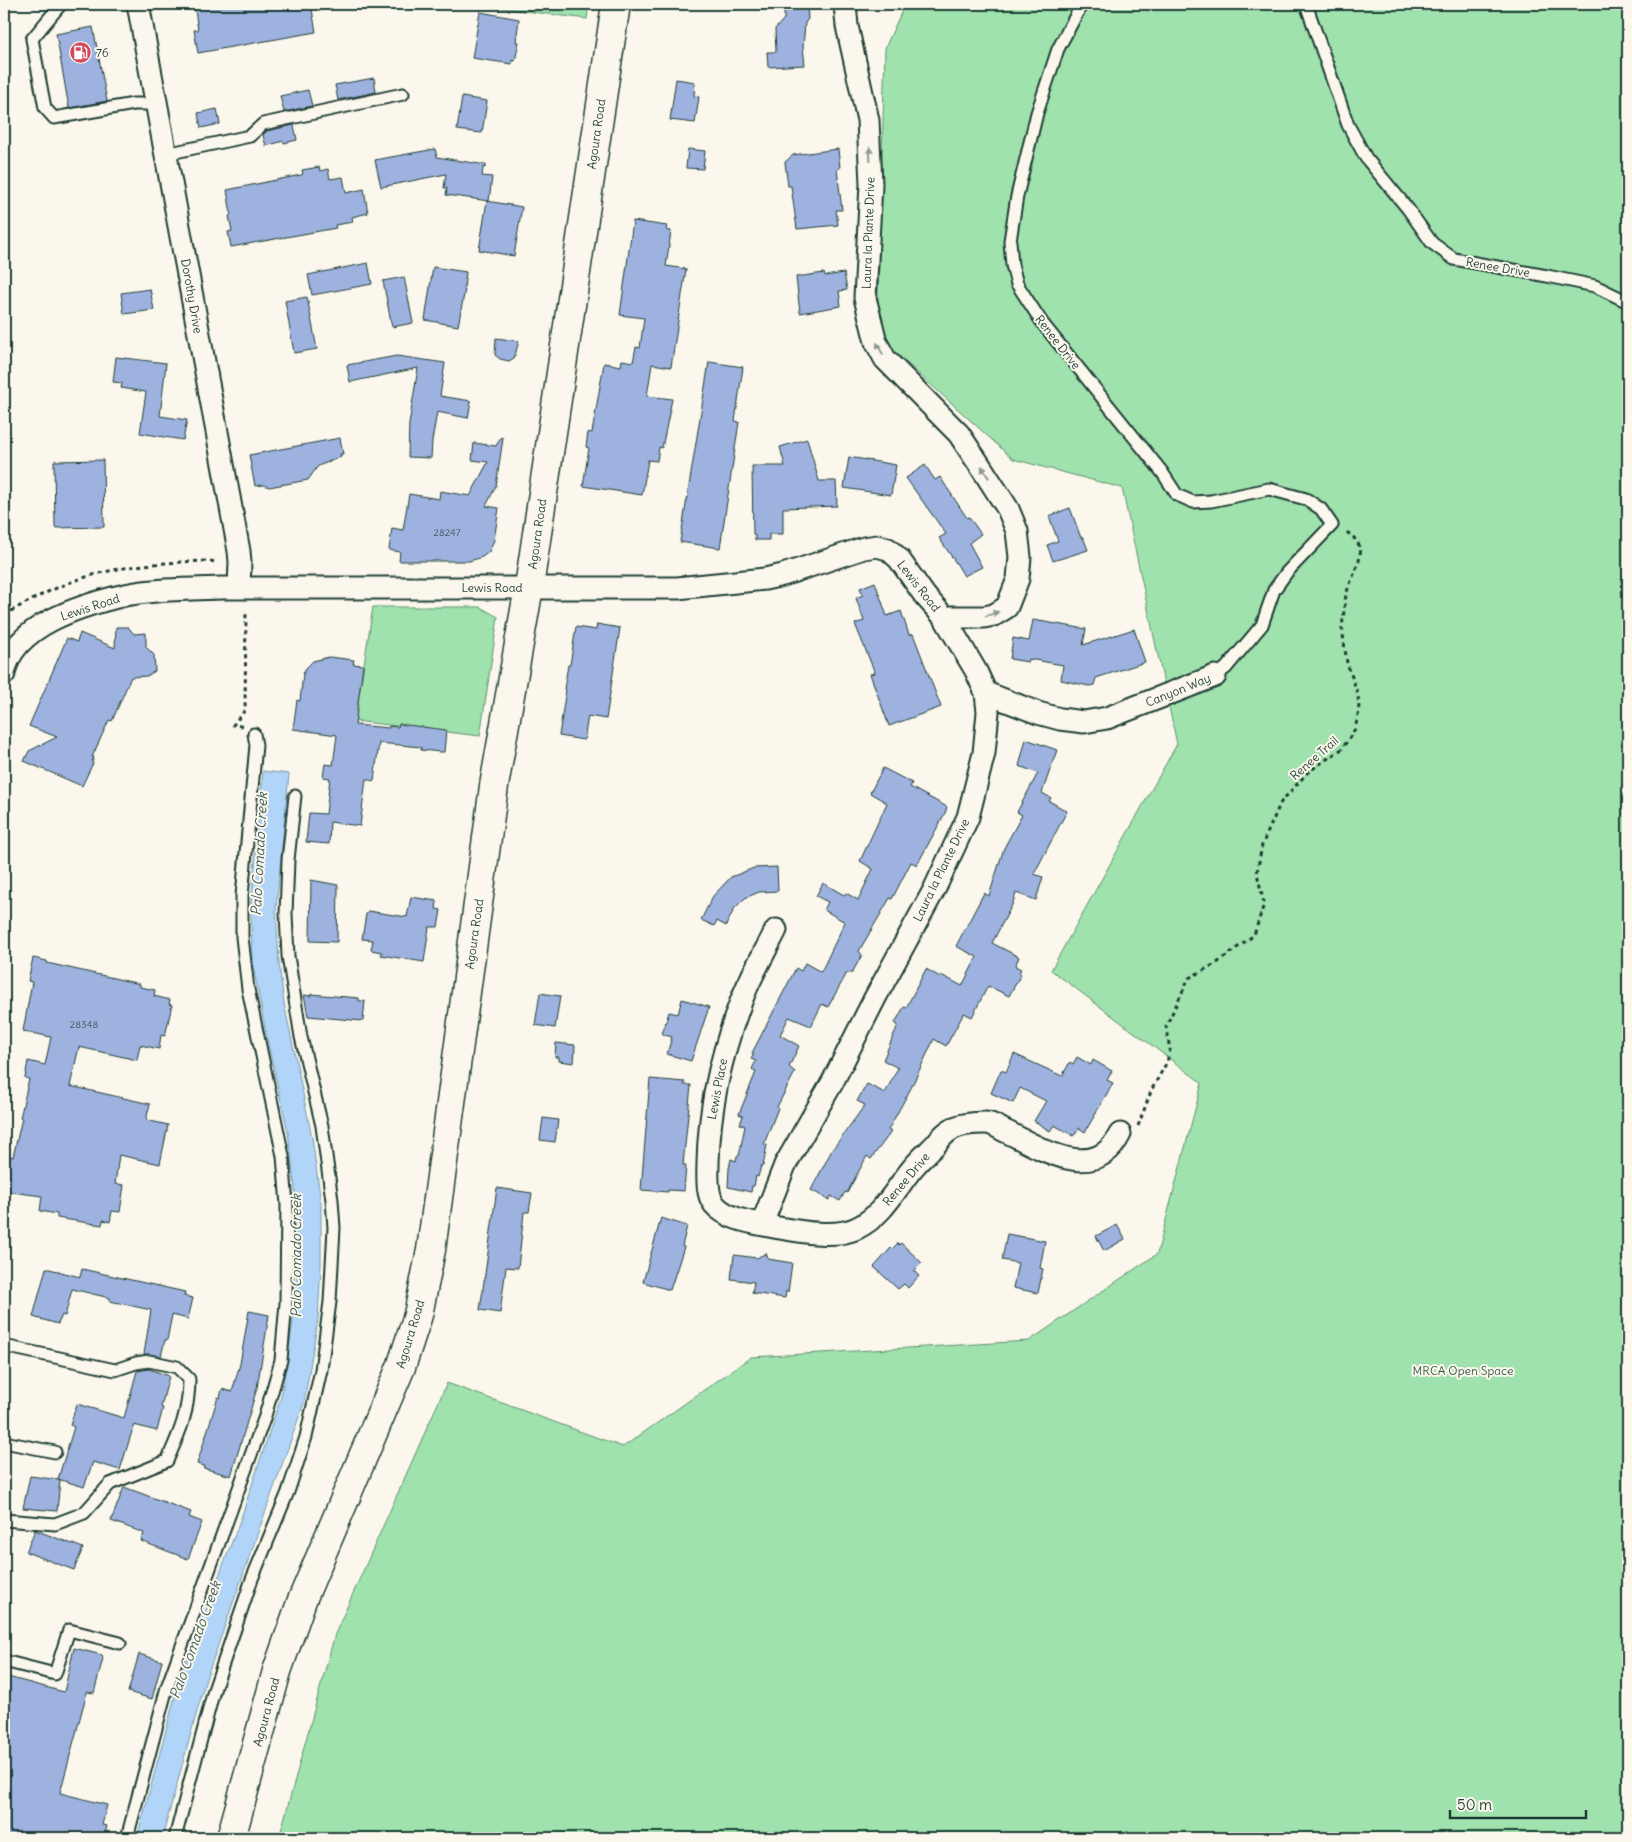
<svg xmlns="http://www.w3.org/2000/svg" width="1632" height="1842" font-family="Delius,sans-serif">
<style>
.green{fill:#9fe2ad;stroke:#5f9070}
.water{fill:#b1d4f9;stroke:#7798aa}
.building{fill:#9eb2e0;stroke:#1f3d34}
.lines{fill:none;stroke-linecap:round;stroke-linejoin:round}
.service-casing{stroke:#1f3d34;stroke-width:15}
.minor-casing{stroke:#1f3d34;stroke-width:25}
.secondary-casing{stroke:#1f3d34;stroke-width:31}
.path{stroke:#1f3d34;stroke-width:3;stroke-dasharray:4 4;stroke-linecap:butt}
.service{stroke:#fbf7ec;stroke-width:11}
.minor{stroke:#fbf7ec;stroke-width:21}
.secondary{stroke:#fbf7ec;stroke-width:28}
.oneway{fill:#8d9a90}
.labels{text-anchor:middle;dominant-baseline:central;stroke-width:4;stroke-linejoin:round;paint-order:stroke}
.number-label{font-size:10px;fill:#3f5a5f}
.poi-label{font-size:12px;fill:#1f3d34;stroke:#fbf7ec;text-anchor:start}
.street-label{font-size:12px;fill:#1f3d34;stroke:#fbf7ec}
.park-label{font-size:12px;fill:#395e4c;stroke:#fbf7ec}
.water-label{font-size:14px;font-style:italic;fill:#3c5b5b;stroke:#fbf7ec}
</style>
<rect width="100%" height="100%" fill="#fbf7ec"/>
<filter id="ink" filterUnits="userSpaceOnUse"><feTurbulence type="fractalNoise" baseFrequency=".02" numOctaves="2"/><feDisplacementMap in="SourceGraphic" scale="10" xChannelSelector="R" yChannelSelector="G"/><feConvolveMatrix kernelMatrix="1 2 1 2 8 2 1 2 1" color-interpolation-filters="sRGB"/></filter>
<g filter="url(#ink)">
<!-- green -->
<path class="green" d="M469,4H589L587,19Z
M905,4H1628V1838H279L335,1634L447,1383L623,1447L751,1357L1029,1341L1157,1254L1202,1083L1051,970L1177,744L1122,488L1013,459L877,336L885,48Z
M373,607H480L498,617L480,736L355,721Z"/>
<!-- water -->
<path class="water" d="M263,771L289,774L276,909L279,963L284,1003L312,1137L321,1203V1265L318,1319L304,1403L206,1679L162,1838H137L181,1674L240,1521L281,1397L296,1302L297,1206L288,1132L268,1044L252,960L251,903Z"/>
<!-- building -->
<path class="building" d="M194,4H311L316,32L198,53L194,30H198Z
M784,4H807L808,19L805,23L803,47L805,65L768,67L767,52H776L775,29L784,19Z
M480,12L519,19L516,42H519L515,61L512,60V64L472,58Z
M93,27L107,101L69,108L56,34Z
M374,78L376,92L338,100L335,85Z
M676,79L695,82L694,96L699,97L695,123L670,120Z
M308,90L312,106L284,112L280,96Z
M462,97L487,101L482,133L457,130Z
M217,109L220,124L201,128L198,113Z
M294,125L297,140L284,143L283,141L266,146L263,135L267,131Z
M435,149L437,157L486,165V167L483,168L482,176L492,177L489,201L446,195L447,188H444L446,174L381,187L375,160Z
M688,149L705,151L703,169L686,168Z
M838,149L840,168L837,169L842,210H836L838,225L797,229L791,186H788L785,162L793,155Z
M319,167L320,171L328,169L330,179L343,177L346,193L364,189L368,213L352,217L353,222L335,225L336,228L231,247L228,232L232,231L229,216L231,214L227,190L301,175L303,174L302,170Z
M487,201L522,207L514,256L479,250Z
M633,221L667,226L666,230L671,231L666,266L686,269L671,367L652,364L647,396L672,399L662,448L659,447L657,461L648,460L642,495L583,486L589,448L586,447L588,432L592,433L604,363L621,366L622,360L633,362L636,347L640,348L644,318L620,315Z
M368,263L372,284L312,295L308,275Z
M433,267L466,272L464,288L465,289L458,326L425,320Z
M824,273L825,276L844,273L847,290L839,291L841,306L800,313L796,277Z
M404,277L413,323L392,327L383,281Z
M150,289L154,310L124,314L121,293Z
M307,297L317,349L294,353L285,301Z
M496,338L519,341L514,358L509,361L500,359L495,355Z
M397,356L445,363L440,396L471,401L468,418L437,412L432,441L431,458L408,457L409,424L418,368L350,382L347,365Z
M116,357L166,363L160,416L187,420L183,440L140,433L146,392L121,388L122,383L113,382Z
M709,362L743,367L735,421L739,422L720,548L680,542Z
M501,437L503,438L496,486L486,506L499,508L494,540L489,552L482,557L470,561H399L400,552L389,550L392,528L403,530L409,494L439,499L440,491L470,496L488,462L472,460L474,443L496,446Z
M340,438L343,454H340L341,457L318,466L308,480L269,487L264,485L255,486L249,455Z
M807,439L819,481H836L837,506L783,508V534H769V540H755V535L753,534L752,466H785L780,447Z
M849,457L896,465L891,495L844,488Z
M103,460L104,527L55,528L54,461Z
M925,465L935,480L940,477L967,518L969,517L981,534L969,543L982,567L964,576L958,566L939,538L946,534L906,478Z
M1070,508L1081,538L1083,537L1088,550L1053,561L1047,545L1058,541L1049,516Z
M875,582L887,616L901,611L909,635L913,634L941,707L889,726L870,674L875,673L855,624L864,621L856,598L863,595L860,588Z
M1033,620L1086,629L1083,645L1134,629L1145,662L1096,678L1094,685L1089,686L1061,680L1063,665L1029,659L1028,662L1010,659L1013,638L1029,641Z
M597,624L620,628L606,719L588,716L584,740L559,736L566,689H564L568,665H570L576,627L596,630Z
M116,627H128L134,634L146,633V647L154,655L155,671L147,676L131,677L112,721L109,720L92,757H94L92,762L93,763L82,786L24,761L29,751L57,737L29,726L67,638L77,642L80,633L115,648Z
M329,657L354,660L353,664L363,665L355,725L389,728V726L398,727L399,724L446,730L444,752H441L421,750V747L379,743L374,781L366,779L360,826L330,822L329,844L306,842L309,813L326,814L330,778L323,777L325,764L333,765L337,735L293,729L297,700L300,701L303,674L306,668L313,661Z
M1026,739L1057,750L1042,793L1051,798L1049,801L1067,811L1034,874L1043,877L1036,900L1016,893L1012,905L992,943L1019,957L1015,966L1021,969L1019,973L1021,974L1009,996L988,986L972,1017L964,1013L946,1046L934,1039L910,1090L888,1130L891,1132L871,1159L867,1156L847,1193L845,1192L840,1201L831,1196L829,1200L811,1190L832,1150L865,1105L857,1101L867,1084L885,1093L898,1068L883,1060L898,1025L895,1023L904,1007L906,1008L926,969L940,977L941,975L962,986L977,957L956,946L984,893L989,896L1004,848L1022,815L1017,812L1038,773L1019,766Z
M883,768L912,783L910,787L947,807L945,813L917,865L911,862L892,899L890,898L859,951L862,955L852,973H847L828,1007L822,1004L811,1026L789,1017L780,1035L799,1046L789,1067L795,1072L777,1107L778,1108L764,1144L767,1145L763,1166H761L758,1177L756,1176L754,1186H752L751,1192L728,1187L729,1168L731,1159L736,1161L737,1156H739L745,1126L740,1124L743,1116L739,1114L756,1072L752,1069L756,1061L751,1059L754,1054L752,1053L796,968L801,971L805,963L821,972L845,922L824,910L828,902L816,896L823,883L844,895L846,893L858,900L873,869L860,861L887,803L870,793Z
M777,867L778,891L759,892L745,898L734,909L726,926L717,921L714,926L701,920L713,896L731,877L754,868Z
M311,880L338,885L337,942L310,941Z
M411,897L437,901L436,909L441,910L438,927H429L424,962L381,955L382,952L371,950L373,940L362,939L366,914H367L368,911L407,917Z
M33,958L47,961V963L140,984V987L155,990L154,996L170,1000L169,1004L172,1005L165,1036L161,1035L159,1049L140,1045L137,1060L79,1047L70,1086L150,1104L146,1120L168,1125L160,1164L119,1155L115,1184L124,1185L120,1212L112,1211L110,1222L103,1220L102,1225L57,1218V1214L40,1211L42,1196L4,1191L9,1156L13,1157L22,1118H20L29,1079L25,1078L28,1061L45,1065L51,1037L23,1031L32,982L28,981Z
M540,993L560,996L555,1028L535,1025Z
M311,994L359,998V1001H365L363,1021L308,1016L304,995L311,996Z
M682,999L709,1007L691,1061L667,1054L672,1037L662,1034L669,1012L678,1014Z
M556,1043L575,1045L574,1063L559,1061V1057H555Z
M1014,1054L1062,1076L1070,1062L1073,1064L1077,1057L1091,1065L1093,1060L1112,1071L1107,1080L1113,1083L1085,1132L1079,1128L1074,1136L1054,1125L1050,1131L1034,1121L1046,1101L1020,1088L1013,1103L991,1093L1001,1070L1006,1072Z
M650,1079L685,1082L684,1085H691L683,1165H686L684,1191L668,1190V1192L641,1190Z
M543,1118L558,1120L555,1142L540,1140Z
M497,1188L532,1193L529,1212H524L518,1268L506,1267L500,1313L480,1310Z
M661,1218L687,1226L682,1246L684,1247L670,1290L643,1282Z
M1117,1225L1125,1239L1104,1251L1096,1236Z
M1007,1234L1045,1241L1040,1268L1043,1269L1038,1293L1013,1288L1018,1263L1002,1260Z
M898,1243L899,1245L901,1243L922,1263L914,1271L919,1276L908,1288L904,1284L898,1289L874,1267L891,1248L892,1249Z
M766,1253L768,1259L792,1263L788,1292L786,1291L785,1298L752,1293L754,1282L731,1279L734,1255L757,1258Z
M46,1268L80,1277L82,1269L185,1292L184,1296L193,1298L188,1319L172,1315L167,1340H165L161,1356L144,1354L151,1310L110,1301V1298L72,1289L65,1316L62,1315L58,1324L33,1317Z
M249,1311L269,1315L257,1388L231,1476L203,1468L204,1466L197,1464L218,1397L220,1398L222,1389L232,1392L240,1364Z
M149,1369L169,1376L161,1407L163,1408L157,1431L134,1425L120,1470L93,1462L84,1487L58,1479L74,1427L70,1425L77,1404L124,1418L137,1371Z
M30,1476L60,1480L57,1511L23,1508Z
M124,1487L191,1512L189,1517L202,1522L188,1559L141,1541L144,1533L111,1521Z
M35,1530L83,1548L74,1570L26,1552Z
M74,1648L102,1655L103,1658L94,1693L87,1692L60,1793L107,1805L102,1825L107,1826L104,1838H4V1676L64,1692Z
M139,1654L162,1661L152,1699L128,1692Z"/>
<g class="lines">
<defs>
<path id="service" d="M61,4L32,39L45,108L54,118L134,104H157
M1082,4L1058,49L1037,113L1017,196L1010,241L1012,265L1017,284L1043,324L1162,472L1177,495L1193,502L1211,501L1269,489L1306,499L1321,509L1332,525L1287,572L1274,590L1262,625L1226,668L1215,676
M1306,4L1348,125L1366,158L1408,209L1432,243L1454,259L1547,276L1595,286L1628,302
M166,154L250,136L263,124L403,94
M4,1346L115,1370L136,1363L149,1361L177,1367L189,1379C189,1412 180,1432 167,1461L110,1484L84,1513L55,1524L4,1520
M4,1442L55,1452
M4,1661L55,1674L69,1630L120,1643
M127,1838L167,1687L265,1416L281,1360L286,1303L287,1205L283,1156L248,989L242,937V896L256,745L254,734
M175,1838L214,1690L252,1579L288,1492L306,1437L321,1370L330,1302L334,1228L332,1200L322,1126L301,1037L288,956L286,914L288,860L295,796"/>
<path id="minor" d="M138,4L239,551L240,562L239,588
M845,4L847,26L868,120L871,184L865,298L876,342L885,359L959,434L981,467L1008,509L1017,531L1020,557L1018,579L1007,607L994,615L984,617H944
M4,674C12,625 83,605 125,595C155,589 190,589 221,588H677L765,579L783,575L864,548L877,546L888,549L899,559L925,596L944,617L976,671L986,693L988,712L984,753L968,817L934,890L875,998L832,1083L785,1165L762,1224
M986,693L1038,713L1060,719L1084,722L1107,718L1215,676
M776,930C765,952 751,975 742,999C722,1051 709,1106 708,1163C708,1175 706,1194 714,1204C727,1220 755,1223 774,1227C797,1231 835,1239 857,1228C882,1216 895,1190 911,1170C918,1161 927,1153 935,1145C939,1140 944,1134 949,1131C958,1124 975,1123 986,1123C993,1123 1000,1129 1007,1132C1042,1149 1095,1184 1120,1134"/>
<path id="secondary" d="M231,1838L277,1671L302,1600L401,1367L418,1315L431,1250L494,786L529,587L616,4"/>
</defs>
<!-- service casing -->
<use href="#service" class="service-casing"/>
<!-- minor casing -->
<use href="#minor" class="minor-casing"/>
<!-- secondary casing -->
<use href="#secondary" class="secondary-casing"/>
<!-- path -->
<path class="path" d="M4,615C27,602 51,589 77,580C120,565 165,562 210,561L215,562
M242,726L233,725L245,710L246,611
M1138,1126L1152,1089L1167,1062L1170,1050L1166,1026L1189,978L1217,963L1254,935L1264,904L1257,873L1262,845L1281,802L1308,772L1342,749L1355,729L1359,711L1358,694L1347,663L1342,628L1346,594L1359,561L1361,548L1352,535L1344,531"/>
<!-- service -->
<use href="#service" class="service"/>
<!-- minor -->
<use href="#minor" class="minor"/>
<!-- secondary -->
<use href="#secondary" class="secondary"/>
</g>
<!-- one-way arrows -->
<defs><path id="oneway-solid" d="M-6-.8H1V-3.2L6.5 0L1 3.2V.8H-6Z" transform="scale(1.25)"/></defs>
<g class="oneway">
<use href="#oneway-solid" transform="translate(870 154) rotate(-93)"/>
<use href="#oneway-solid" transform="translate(880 349) rotate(-118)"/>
<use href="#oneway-solid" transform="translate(985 472) rotate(-122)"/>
<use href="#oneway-solid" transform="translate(992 614) rotate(-19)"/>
</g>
</g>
<!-- icons -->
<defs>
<symbol id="fuel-disc" viewBox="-11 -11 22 22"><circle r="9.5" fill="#d1495b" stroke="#fbf7ec"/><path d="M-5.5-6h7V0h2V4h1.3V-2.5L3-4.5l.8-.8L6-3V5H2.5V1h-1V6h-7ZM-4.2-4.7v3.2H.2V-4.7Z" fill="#fff"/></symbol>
</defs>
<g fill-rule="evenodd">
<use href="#fuel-disc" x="68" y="40" width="25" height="25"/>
</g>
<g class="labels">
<!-- number labels -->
<g class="number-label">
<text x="447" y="532">28247</text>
<text x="84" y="1024">28348</text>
</g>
<!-- poi labels -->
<g class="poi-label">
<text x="96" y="52">76</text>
</g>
<!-- street labels -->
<g class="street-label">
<text transform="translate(596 134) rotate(-82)">Agoura Road</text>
<text transform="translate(868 233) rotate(-88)">Laura la Plante Drive</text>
<text transform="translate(1498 267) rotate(10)">Renee Drive</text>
<text transform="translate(192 296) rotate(80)">Dorothy Drive</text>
<text transform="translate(1058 342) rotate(52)">Renee Drive</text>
<text transform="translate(537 534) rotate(-82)">Agoura Road</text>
<text transform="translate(919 586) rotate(52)">Lewis Road</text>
<text x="492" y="587">Lewis Road</text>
<text transform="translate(90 607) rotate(-18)">Lewis Road</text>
<text transform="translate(1178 690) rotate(-22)">Canyon Way</text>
<text transform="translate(1314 758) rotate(-41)">Renee Trail</text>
<text transform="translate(941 870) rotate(-64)">Laura la Plante Drive</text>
<text transform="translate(474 934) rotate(-82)">Agoura Road</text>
<text transform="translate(717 1089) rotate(-79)">Lewis Place</text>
<text transform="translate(906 1179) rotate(-50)">Renee Drive</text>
<text transform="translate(410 1334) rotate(-73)">Agoura Road</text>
<text transform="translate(266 1712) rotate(-75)">Agoura Road</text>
</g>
<!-- park labels -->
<g class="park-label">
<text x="1463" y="1370">MRCA Open Space</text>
</g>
<!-- water labels -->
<g class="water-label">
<text transform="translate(259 854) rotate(-87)">Palo Comado Creek</text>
<text transform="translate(296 1256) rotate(-90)">Palo Comado Creek</text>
<text transform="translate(195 1640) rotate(-70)">Palo Comado Creek</text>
</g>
</g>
<!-- margin -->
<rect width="1632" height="1842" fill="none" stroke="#fbf7ec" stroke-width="20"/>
<rect x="10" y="10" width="1612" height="1822" fill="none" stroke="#1f3d34" stroke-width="2" filter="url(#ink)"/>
<!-- scale -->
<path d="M1450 1810v8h136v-8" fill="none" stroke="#1f3d34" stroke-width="2.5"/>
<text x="1457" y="1810" font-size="15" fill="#1f3d34" stroke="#fbf7ec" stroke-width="4" paint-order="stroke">50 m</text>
</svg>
